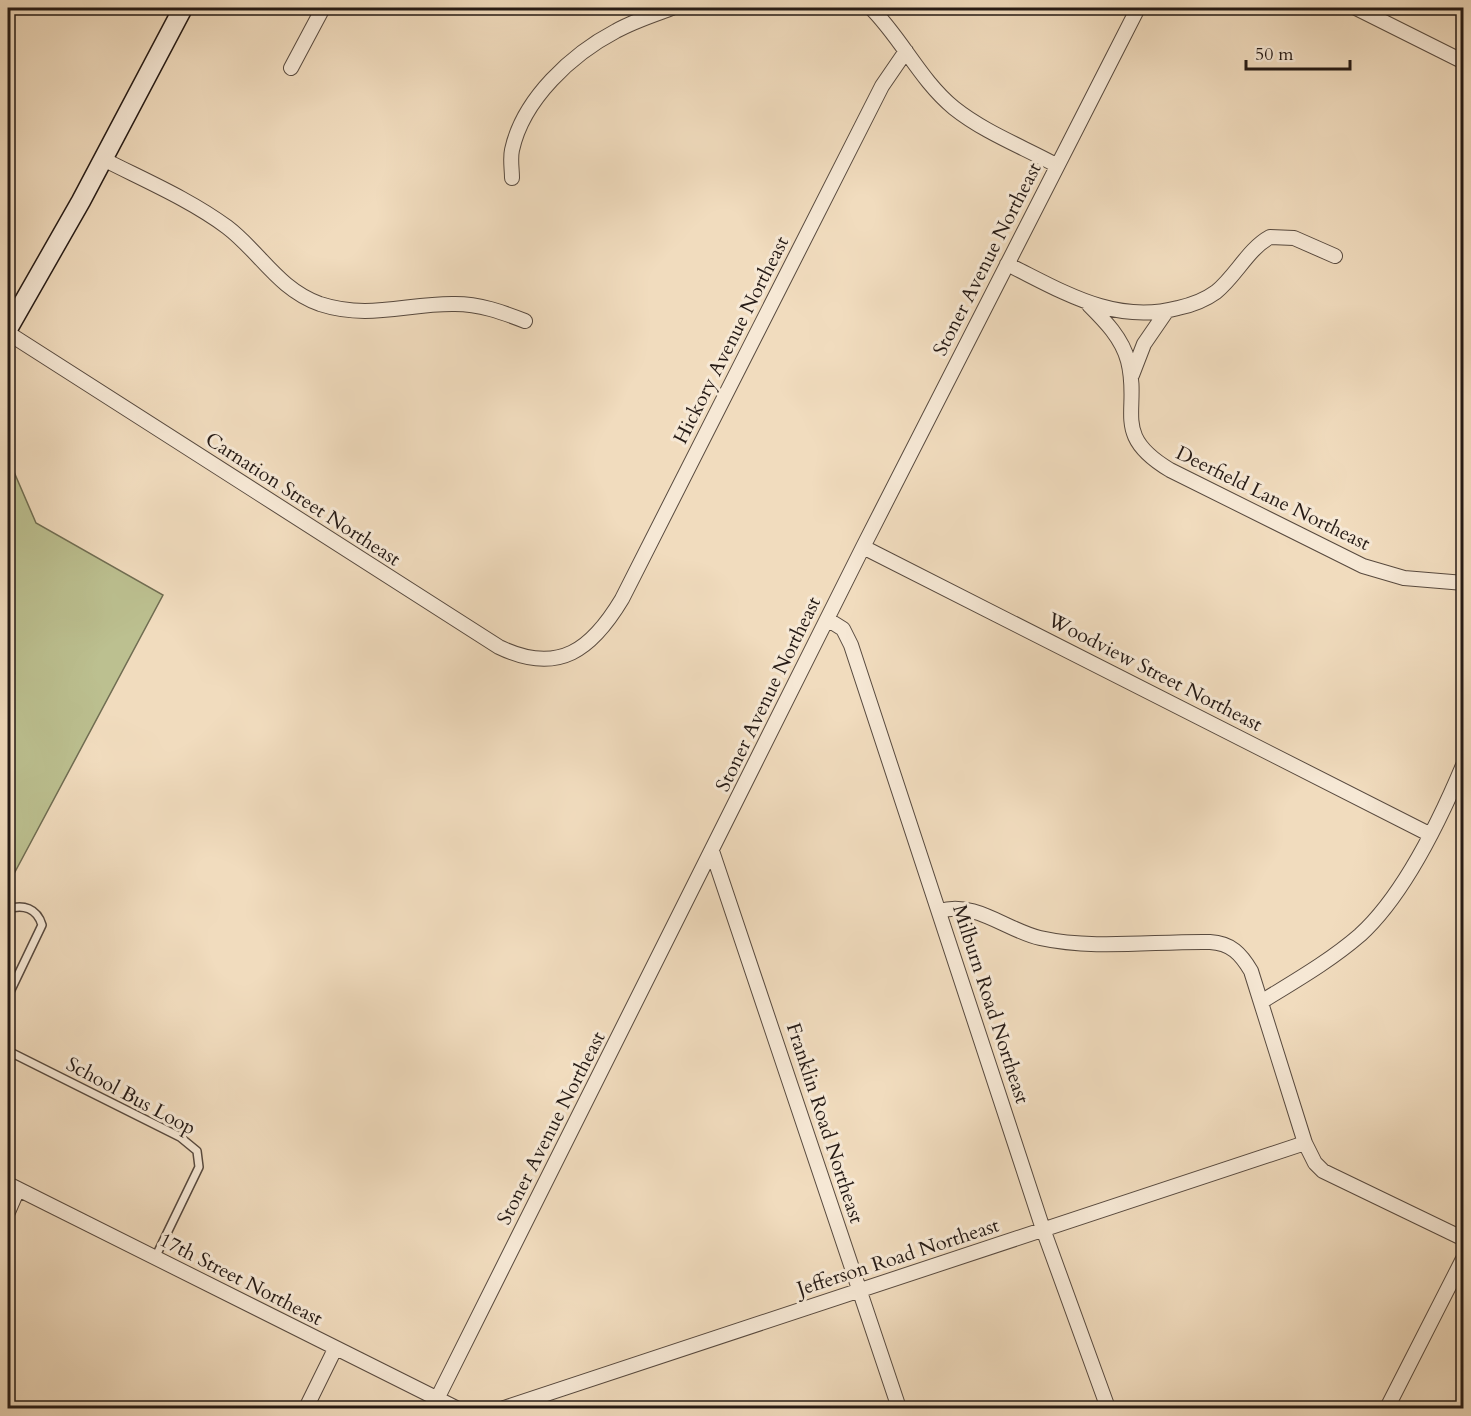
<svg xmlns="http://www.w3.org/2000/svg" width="1471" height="1416" font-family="Cardo,serif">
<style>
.green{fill:#bcc090;stroke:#706d52;stroke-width:1.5}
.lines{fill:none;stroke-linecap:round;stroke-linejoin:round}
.stream{stroke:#6c7a76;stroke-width:4.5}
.lane-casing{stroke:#584a3f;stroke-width:10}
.street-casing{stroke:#584a3f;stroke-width:16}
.secondary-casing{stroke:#251a15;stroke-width:21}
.lane{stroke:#f6e8d5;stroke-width:7}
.street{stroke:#f6e8d5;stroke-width:14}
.secondary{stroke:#f6e8d5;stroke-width:18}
.labels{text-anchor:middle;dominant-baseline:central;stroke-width:6;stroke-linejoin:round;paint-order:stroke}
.street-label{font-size:20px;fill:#251a15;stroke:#f6e8d5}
</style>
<rect width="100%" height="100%" fill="#f1dcbe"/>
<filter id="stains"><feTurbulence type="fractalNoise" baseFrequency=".00333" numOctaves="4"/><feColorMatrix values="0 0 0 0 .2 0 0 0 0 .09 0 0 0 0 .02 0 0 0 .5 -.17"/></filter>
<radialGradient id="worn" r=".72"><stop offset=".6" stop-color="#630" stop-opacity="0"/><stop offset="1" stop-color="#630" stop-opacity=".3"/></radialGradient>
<!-- green -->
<path class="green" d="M8,458L36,523L163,595L8,885Z"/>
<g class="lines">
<!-- stream -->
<path class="stream" d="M8,604L13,674L8,687"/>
<defs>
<path id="lane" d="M8,909C23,904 37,908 42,925L8,996
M8,1051L180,1137L197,1151L199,1167L155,1258"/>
<path id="street" d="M871,8C902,39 920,80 954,108C984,132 1023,147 1056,165
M1356,8L1464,62
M291,68L323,8
M103,159C144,180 189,199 227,227C260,252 278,289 320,304C369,320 408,303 455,304C480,304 502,312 525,321
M512,178C512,169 510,159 512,150C523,99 572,54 616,31C634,21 653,15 672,8
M1007,264C1062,291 1114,325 1178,308C1192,305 1205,300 1216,292C1236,276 1248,249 1270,237L1294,238L1335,256
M1089,305C1105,321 1122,338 1128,361C1141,411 1110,434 1170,470L1363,566L1404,578L1464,583
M8,333L499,647C559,676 592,649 622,599L882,86L906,51
M1132,375L1144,344L1166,312
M863,547L1429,834
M827,619L843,629L851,645L1043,1229L1108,1408
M712,851L899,1408
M940,911C974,900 1008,931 1040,938C1094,950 1154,941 1210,942C1231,943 1241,954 1251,971L1305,1143L1315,1163L1323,1171L1464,1239
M1261,1002C1295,981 1330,961 1360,935C1404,895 1441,818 1464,763
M8,1184L456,1408
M8,1212L18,1189
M437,1399L863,547L1138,8
M306,1408L335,1349
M504,1408L1305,1143
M1387,1408L1464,1257"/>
<path id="secondary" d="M8,329L81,201L183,8"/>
</defs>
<!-- lane casing -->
<use href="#lane" class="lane-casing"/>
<!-- street casing -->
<use href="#street" class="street-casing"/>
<!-- secondary casing -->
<use href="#secondary" class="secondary-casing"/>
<!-- lane -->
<use href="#lane" class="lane"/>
<!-- street -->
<use href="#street" class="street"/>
<!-- secondary -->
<use href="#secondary" class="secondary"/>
</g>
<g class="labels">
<!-- street labels -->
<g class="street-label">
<text transform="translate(987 259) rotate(-63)">Stoner Avenue Northeast</text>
<text transform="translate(731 340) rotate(-63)">Hickory Avenue Northeast</text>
<text transform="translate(1273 498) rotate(26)">Deerfield Lane Northeast</text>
<text transform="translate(303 499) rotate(33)">Carnation Street Northeast</text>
<text transform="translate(1155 672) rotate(27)">Woodview Street Northeast</text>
<text transform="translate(768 694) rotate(-64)">Stoner Avenue Northeast</text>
<text transform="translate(991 1004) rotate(72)">Milburn Road Northeast</text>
<text transform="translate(131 1096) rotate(28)">School Bus Loop</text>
<text transform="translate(825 1123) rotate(72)">Franklin Road Northeast</text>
<text transform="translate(551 1128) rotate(-63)">Stoner Avenue Northeast</text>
<text transform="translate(898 1257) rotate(-18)">Jefferson Road Northeast</text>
<text transform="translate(241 1279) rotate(27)">17th Street Northeast</text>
</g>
</g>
<!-- margin -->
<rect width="1471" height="1416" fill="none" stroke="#f1dcbe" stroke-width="30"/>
<rect x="9" y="9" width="1453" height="1398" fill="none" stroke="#251a15" stroke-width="3"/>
<rect x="15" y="15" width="1441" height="1386" fill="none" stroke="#251a15" stroke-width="1.5"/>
<!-- scale -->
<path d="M1246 60v9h104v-9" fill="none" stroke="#251a15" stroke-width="3"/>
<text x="1255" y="60" font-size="18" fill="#251a15" stroke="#f6e8d5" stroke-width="4.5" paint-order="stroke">50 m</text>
<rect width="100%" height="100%" filter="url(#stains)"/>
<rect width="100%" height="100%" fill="url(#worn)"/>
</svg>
